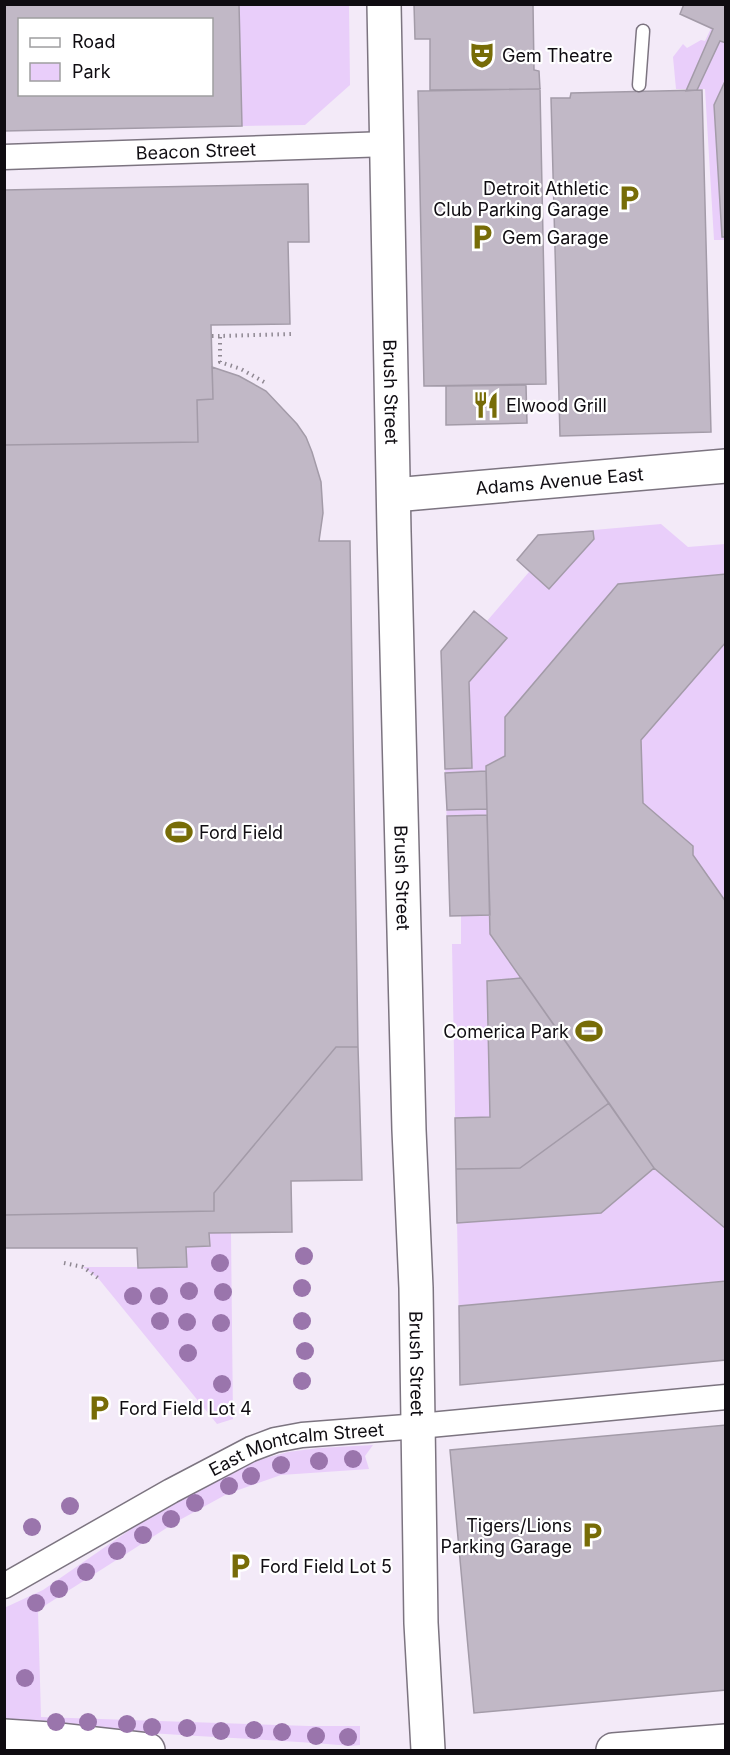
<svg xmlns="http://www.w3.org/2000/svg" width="730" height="1755" font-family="Inter,sans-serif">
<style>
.green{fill:#e9cefa}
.building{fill:#c1b8c6;stroke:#a39ba8;stroke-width:1.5;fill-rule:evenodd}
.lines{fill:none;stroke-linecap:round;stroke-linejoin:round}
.lane-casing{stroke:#7c7480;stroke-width:15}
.street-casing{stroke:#7c7480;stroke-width:27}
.secondary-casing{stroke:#7c7480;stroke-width:36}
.highway-casing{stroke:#7c7480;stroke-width:36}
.path{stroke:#8f8892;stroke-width:4;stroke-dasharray:1.5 4.5;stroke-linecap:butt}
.lane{stroke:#fff;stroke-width:12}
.street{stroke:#fff;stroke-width:24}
.secondary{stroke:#fff;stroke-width:33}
.highway{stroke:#fff;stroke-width:33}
.tree{fill:#9a75ac}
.labels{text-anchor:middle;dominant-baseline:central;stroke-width:4.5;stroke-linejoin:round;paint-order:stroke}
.poi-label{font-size:18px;fill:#0f0c11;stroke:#fff;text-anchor:start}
.street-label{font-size:18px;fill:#0f0c11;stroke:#fff}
</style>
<rect width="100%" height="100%" fill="#f3eaf8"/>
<!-- green -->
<path class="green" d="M239,5H349L350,85L305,125L242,126Z
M722,5H725V240H714L705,89H676L673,57L683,44L687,48L701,40L705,41Z
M661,524L688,547L725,544V1360L460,1385L452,944H461V916H450L441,651L474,611L487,621L529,572L517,560L538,535Z
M209,1233H231L233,1419L217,1424L98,1278L83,1267H187L186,1247L210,1246Z
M373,1445L365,1456L369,1469L281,1475L227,1494L176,1522L38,1610L41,1717L309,1726H360V1745L351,1746C235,1736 119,1735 5,1719L4,1608L43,1590L186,1491L226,1473L259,1460L288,1452L319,1448Z"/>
<!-- building -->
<path class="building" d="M4,4H239L242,126L4,131ZM20,20H212V94H20Z
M414,4H533L534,70L539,71L540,89L430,90V39H415Z
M684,4H726V43L720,41L697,90L686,91L713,29L680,14Z
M726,79V237H722L714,105Z
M540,89L546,384L424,386L418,91Z
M702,90L711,432L560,436L551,98H570L571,93Z
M308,184L309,242H288L290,324L211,325L213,399L197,400L198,442L4,445V190Z
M212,367L239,376L266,391L297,424L306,437L312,452L321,482L323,513L319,541H350L358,1047H336L214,1193V1211L4,1215V445L198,442L197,400L213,399Z
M526,385L527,423L446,425V386Z
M593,531L594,539L549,589L517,560L538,535Z
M726,574V642L641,740L643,803L693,846V855L726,902V1229L654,1168L490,934L486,766L505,756V717L618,584Z
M474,611L507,638L469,682L472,768L445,769L441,651Z
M486,771L487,809L447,810L445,773Z
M487,815L490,915L450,916L447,816Z
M521,978L609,1103L520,1168L456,1169L455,1118L490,1117L487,981Z
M336,1047H358L362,1180L291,1181L292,1232L209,1233L210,1246L186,1247L187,1267L138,1268L137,1248H4V1215L214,1211V1193Z
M609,1103L654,1168L601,1213L457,1223L456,1169L520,1168Z
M726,1281V1360L460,1385L459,1306Z
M726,1425V1690L474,1713L450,1450Z"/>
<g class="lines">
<defs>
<path id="lane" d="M639,85L643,31"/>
<g id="street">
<path id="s1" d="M4,157L388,144"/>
<path id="s2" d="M4,1586L171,1491L251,1449L275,1440L302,1435L419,1426L726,1397"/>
</g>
<g id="secondary">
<path id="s3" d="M384,4L394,532L409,1130L416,1288L421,1623L428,1750"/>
<path id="s4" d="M394,495L726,466"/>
<path d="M613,1750L726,1741"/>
</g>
<path id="highway" d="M4,1736L50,1739L148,1750"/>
</defs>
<!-- lane casing -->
<use href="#lane" class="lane-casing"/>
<!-- street casing -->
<use href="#street" class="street-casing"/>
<!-- secondary casing -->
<use href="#secondary" class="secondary-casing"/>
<!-- highway casing -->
<use href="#highway" class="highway-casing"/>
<!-- path -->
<path class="path" d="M212,336H220
M264,382L241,369L220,362V336L291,334
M64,1263L83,1267L98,1278"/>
<!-- lane -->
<use href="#lane" class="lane"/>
<!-- street -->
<use href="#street" class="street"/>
<!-- secondary -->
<use href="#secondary" class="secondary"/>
<!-- highway -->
<use href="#highway" class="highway"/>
</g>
<!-- trees -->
<g class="tree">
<circle cx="304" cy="1256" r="9"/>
<circle cx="220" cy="1263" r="9"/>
<circle cx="302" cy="1288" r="9"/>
<circle cx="189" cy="1291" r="9"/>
<circle cx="223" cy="1292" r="9"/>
<circle cx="133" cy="1296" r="9"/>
<circle cx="159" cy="1296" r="9"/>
<circle cx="160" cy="1321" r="9"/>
<circle cx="302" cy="1321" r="9"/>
<circle cx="187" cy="1322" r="9"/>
<circle cx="221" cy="1323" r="9"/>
<circle cx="305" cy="1351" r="9"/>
<circle cx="188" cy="1353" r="9"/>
<circle cx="302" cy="1381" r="9"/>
<circle cx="222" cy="1384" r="9"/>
<circle cx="353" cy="1459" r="9"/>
<circle cx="319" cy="1461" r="9"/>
<circle cx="281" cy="1465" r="9"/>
<circle cx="251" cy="1476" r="9"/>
<circle cx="229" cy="1486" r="9"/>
<circle cx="195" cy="1503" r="9"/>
<circle cx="70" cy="1506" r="9"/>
<circle cx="171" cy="1519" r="9"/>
<circle cx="32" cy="1527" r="9"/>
<circle cx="143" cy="1535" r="9"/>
<circle cx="117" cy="1551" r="9"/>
<circle cx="86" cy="1572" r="9"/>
<circle cx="59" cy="1589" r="9"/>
<circle cx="36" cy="1603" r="9"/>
<circle cx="25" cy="1678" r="9"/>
<circle cx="56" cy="1722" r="9"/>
<circle cx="88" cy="1722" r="9"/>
<circle cx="127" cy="1724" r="9"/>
<circle cx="152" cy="1727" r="9"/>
<circle cx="187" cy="1728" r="9"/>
<circle cx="254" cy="1730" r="9"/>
<circle cx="221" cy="1731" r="9"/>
<circle cx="282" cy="1732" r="9"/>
<circle cx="316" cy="1736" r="9"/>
<circle cx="348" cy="1737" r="9"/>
</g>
<!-- icons -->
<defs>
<symbol id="theatre-bare" viewBox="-9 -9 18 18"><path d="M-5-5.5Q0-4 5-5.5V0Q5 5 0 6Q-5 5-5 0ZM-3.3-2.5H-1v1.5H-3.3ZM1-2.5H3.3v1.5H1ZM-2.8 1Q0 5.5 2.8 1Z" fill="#776c07" stroke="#fff" stroke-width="2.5" paint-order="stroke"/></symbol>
<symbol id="parking-bare" viewBox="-9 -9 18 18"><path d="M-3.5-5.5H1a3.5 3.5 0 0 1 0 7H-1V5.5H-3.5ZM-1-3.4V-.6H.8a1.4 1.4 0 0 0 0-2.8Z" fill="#776c07" stroke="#fff" stroke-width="2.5" paint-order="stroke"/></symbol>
<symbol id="restaurant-bare" viewBox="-9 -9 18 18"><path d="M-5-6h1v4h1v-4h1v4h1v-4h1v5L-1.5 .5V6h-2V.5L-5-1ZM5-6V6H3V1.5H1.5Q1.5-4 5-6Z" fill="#776c07" stroke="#fff" stroke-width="2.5" paint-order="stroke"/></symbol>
<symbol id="stadium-bare" viewBox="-9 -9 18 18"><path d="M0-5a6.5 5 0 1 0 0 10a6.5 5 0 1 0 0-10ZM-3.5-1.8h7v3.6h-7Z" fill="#776c07" stroke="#fff" stroke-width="2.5" paint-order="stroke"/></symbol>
</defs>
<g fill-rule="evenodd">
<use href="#theatre-bare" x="463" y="36" width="38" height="38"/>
<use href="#parking-bare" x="610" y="179" width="38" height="38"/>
<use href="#parking-bare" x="463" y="218" width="38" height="38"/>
<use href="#restaurant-bare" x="467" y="386" width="38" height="38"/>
<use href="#stadium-bare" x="160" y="813" width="38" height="38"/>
<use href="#stadium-bare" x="570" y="1012" width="38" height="38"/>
<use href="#parking-bare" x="80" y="1389" width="38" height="38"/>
<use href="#parking-bare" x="573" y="1516" width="38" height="38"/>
<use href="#parking-bare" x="221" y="1547" width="38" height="38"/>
</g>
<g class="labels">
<!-- poi labels -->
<g class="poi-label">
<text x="502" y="55">Gem Theatre</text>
<text x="609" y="188" text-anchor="end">Detroit Athletic<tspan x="609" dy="21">Club Parking Garage</tspan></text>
<text x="502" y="237">Gem Garage</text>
<text x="506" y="405">Elwood Grill</text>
<text x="199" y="832">Ford Field</text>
<text x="569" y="1031" text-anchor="end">Comerica Park</text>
<text x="119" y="1408">Ford Field Lot 4</text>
<text x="572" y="1525" text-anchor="end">Tigers/Lions<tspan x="572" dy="21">Parking Garage</tspan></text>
<text x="260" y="1566">Ford Field Lot 5</text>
</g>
<!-- street labels -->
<g class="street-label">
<text stroke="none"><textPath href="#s1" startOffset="192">Beacon Street</textPath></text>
<text stroke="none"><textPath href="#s3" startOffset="388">Brush Street</textPath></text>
<text stroke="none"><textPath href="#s4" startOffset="166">Adams Avenue East</textPath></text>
<text stroke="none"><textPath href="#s3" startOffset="874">Brush Street</textPath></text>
<text stroke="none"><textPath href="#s3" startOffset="1360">Brush Street</textPath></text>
<text stroke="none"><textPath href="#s2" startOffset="327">East Montcalm Street</textPath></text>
</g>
</g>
<!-- border -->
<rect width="730" height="1755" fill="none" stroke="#0f0c11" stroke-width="12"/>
<!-- legend -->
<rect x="18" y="18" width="195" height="78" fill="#ffffff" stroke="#9f9ea0" stroke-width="1.5"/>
<rect x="30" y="38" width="30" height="9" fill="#ffffff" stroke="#9f9ea0" stroke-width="1.5"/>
<text x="72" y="48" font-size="18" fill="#0f0c11">Road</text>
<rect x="30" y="63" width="30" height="18" fill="#e9cefa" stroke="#9f9ea0" stroke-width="1.5"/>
<text x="72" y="78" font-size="18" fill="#0f0c11">Park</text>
</svg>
